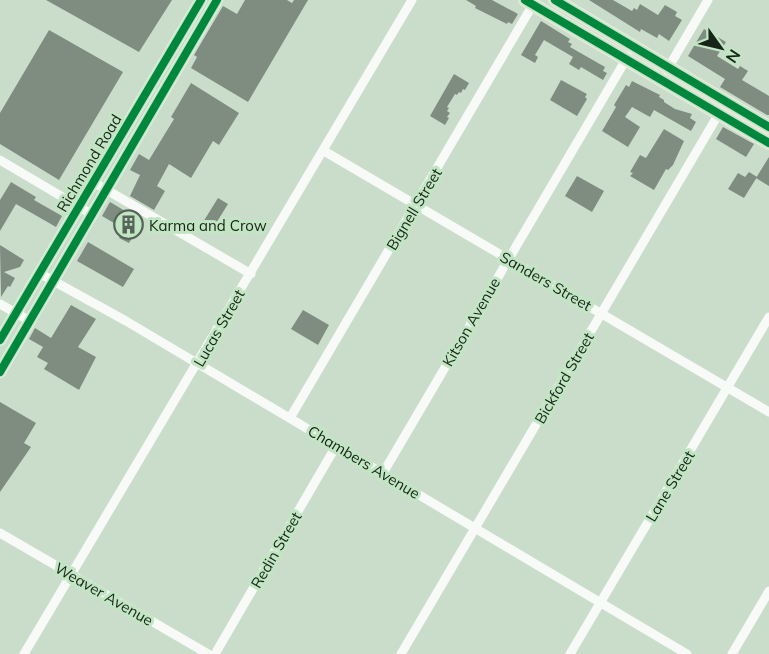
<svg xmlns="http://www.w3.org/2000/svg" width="769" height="654" font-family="Mulish,sans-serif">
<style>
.building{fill:#7f8d80}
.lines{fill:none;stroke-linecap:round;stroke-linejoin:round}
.minor{stroke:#f7faf7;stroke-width:9}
.secondary{stroke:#f7faf7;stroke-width:12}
.primary{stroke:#e9e8dd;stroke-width:14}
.cycleway-casing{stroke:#c2e5c4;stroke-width:11}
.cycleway{stroke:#00873e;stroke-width:8}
.labels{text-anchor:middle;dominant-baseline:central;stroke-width:6;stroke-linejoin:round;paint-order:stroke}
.street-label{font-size:15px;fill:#172418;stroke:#c2e5c4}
.poi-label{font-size:15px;fill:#172418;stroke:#c2e5c4;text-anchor:start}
</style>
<rect width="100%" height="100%" fill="#caddcb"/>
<!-- building -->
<path class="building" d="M46,0H172L139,52Z
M245,0H287L292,3L294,0H308L248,102L191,68L197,57L194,55L223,6L237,14Z
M466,0H492L518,14L512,24L508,22L507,24L475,8L476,6Z
M589,0H613L632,11L634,8L637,10L640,4L658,15L665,5L677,12L675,16L682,20L669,41L659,34L657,38L641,29L640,32Z
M541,21L570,39L568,42L572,44L570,47L605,67L603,71L607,73L603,80L581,67L579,70L569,64L573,57L544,40L535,55L538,57L535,63L521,55Z
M704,29L726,42L717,56L738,69L740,66L748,71L742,80L769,96V115H767L720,87L725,79L688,56Z
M49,30L123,72L59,180L0,144V113Z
M454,74L469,83L465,90L463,89L461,93L459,92L457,95L455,94L447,107L449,108L447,111L450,113L447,117L449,118L445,125L430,116Z
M561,80L587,94L585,97L587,99L577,116L550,100Z
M632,81L660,95L659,97L664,100V102L675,109L692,114L690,118L696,122L691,131L654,110L650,117L632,107L625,117L640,127L628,147L602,131L616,107L614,105L626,85L629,87Z
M191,83L239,113L219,145L213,141L191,178L169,164L157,186L165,191L154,210L130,196L140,175L130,170L139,154L149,160L174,119L171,117Z
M723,127L754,144L746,157L716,139Z
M664,129L684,141L673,165L668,170L666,169L654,190L630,176L633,173L630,172L640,155L646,158Z
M769,157V186L756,178Z
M749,172L757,177L744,198L728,189L738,173L745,177Z
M577,176L604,191L592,212L565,196Z
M11,182L36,197L34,200L62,216L56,227L16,204L0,231V200Z
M218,198L228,204L210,233L200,227Z
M110,202L142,221L129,243L119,238L124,229L102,216Z
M88,242L134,269L123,287L77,261Z
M0,245L24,260L20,267L4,272L15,278L10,287L8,286L1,297Z
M71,305L96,319L78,347L96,357L79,390L44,369L48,363L37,357L43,347L29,339L35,328L51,338Z
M303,310L329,325L318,345L291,329Z
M0,402L36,423L24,443L31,447L0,492Z"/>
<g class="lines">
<!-- minor -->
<path class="minor" d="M667,70L708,0
M324,151L769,412
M0,160L93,215
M93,182L251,274
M39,273L126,321L687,654
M0,304L30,321
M290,418L535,1
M383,473L628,56
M0,533L208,654
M24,654L412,0
M215,654L336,446
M401,654L721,110
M570,654L769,317
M732,654L769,591"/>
<!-- secondary -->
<path class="secondary" d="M0,340L201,0
M0,372L217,0"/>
<!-- primary -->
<path class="primary" d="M525,0L769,143
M555,0L769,127"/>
<defs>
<path id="cycleway" d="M525,0L769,143
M555,0L769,127
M0,340L201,0
M0,372L217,0"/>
</defs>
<!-- cycleway casing -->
<use href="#cycleway" class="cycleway-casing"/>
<!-- cycleway -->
<use href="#cycleway" class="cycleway"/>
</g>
<!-- icons -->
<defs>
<symbol id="building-ring" viewBox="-11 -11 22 22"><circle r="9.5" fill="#c2e5c4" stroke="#566557" stroke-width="1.5"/><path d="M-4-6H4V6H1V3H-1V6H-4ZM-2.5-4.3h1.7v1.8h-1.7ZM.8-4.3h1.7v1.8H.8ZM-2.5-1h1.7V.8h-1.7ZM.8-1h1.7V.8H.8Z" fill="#566557"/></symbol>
</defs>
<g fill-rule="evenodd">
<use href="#building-ring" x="112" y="208" width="33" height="33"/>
</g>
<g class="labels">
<!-- street labels -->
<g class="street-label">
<text transform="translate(89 163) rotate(-59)">Richmond Road</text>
<text transform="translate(414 209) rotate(-59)">Bignell Street</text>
<text transform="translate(546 281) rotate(30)">Sanders Street</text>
<text transform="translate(471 322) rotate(-60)">Kitson Avenue</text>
<text transform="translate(219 328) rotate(-60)">Lucas Street</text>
<text transform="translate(564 378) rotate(-60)">Bickford Street</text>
<text transform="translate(364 462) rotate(31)">Chambers Avenue</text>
<text transform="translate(670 486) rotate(-59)">Lane Street</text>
<text transform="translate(276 550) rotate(-60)">Redin Street</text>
<text transform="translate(104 594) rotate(30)">Weaver Avenue</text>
</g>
<!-- poi labels -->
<g class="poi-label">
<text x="149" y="225">Karma and Crow</text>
</g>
</g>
<!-- north arrow -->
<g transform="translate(721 48) rotate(124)" stroke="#c2e5c4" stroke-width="4.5" paint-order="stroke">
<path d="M0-4.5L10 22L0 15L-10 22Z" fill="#172418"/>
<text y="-9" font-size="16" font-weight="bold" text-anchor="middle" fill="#172418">N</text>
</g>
</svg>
